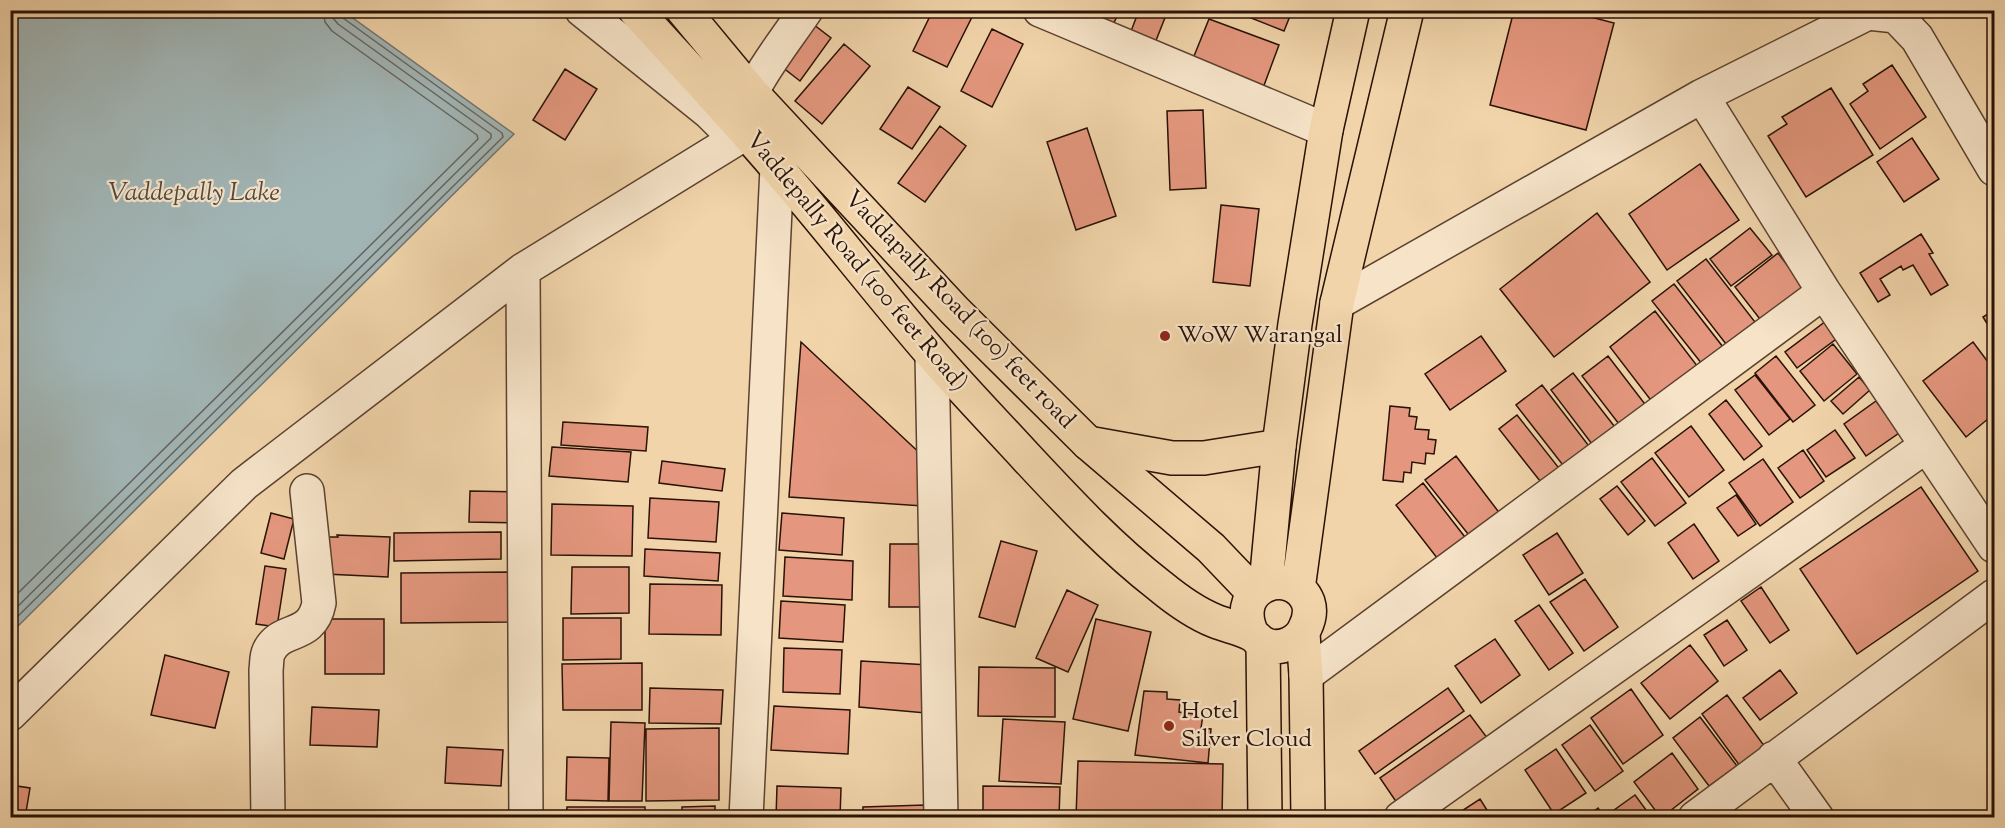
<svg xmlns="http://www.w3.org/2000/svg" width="2005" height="828" font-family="'Sorts Mill Goudy',serif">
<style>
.water{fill:#a1b5b5;stroke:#71746f;stroke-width:1.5}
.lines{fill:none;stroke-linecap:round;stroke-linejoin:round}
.shore{stroke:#65645e;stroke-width:1.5}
.building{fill:#e4977e;stroke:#291206;stroke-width:1.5}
.minor-casing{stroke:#5b422f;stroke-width:36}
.major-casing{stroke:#291206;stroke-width:36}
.highway-casing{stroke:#291206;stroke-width:36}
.minor{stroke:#f6e3c8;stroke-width:33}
.major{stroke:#f1d4aa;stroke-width:33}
.highway{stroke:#f1d4aa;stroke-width:33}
.poi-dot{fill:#8f2418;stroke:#f6e3c8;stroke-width:2}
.labels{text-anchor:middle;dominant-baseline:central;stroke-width:4.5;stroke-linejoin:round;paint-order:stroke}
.street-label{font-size:24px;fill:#291206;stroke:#f6e3c8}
.poi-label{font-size:24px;fill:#291206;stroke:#f6e3c8;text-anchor:start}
.water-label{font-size:26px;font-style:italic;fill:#534b43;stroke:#f6e3c8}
</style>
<rect width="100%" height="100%" fill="#f1d4aa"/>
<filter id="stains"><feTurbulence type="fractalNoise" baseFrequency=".00333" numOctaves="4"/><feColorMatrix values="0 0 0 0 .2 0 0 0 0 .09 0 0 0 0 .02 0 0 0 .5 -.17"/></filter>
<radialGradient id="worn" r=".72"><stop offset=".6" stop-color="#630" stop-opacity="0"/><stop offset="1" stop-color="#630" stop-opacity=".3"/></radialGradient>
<!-- water -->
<path class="water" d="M11,10L343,11L514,134L11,633Z"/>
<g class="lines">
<!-- shore -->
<path class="shore" d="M10,601L478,139L477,135L332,31L325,22L323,10
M10,614L491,138V134L338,24L333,18L332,10
M10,624L503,137L502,133L343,18L340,10"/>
</g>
<!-- building -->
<path class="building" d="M933,10H959L972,17L947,67L913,51Z
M1071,10H1120L1111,29Z
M1139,10H1168L1155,43L1130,34Z
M1231,10H1290L1292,11L1284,31Z
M1514,10H1564L1614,23L1586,130L1490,105Z
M1209,19L1279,45L1263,88L1192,61Z
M809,21L831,38L800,81L777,63Z
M992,29L1023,44L992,107L961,91Z
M844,44L870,66L822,124L795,101Z
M1892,65L1926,117L1880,149L1850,104L1868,91L1863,84Z
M565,69L597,89L565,140L533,120Z
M908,87L940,107L912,149L880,129Z
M1831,88L1873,155L1806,197L1768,136L1787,124L1782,117Z
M1203,110L1206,188L1170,190L1167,111Z
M940,126L966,146L925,202L898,183Z
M1087,128L1116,216L1076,230L1047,142Z
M1912,138L1939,179L1904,202L1877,162Z
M1700,164L1739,220L1667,270L1629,214Z
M1221,205L1259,209L1250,286L1213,282Z
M1597,213L1650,282L1554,357L1500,289Z
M1750,228L1772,255L1731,286L1710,259Z
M1921,234L1933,253L1929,254L1948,285L1931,295L1913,265L1903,270L1901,266L1880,279L1890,295L1878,302L1860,273Z
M1778,253L1806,290L1763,323L1735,287Z
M1706,259L1755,322L1726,344L1677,281Z
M1674,284L1723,347L1702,364L1652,301Z
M1994,310V335L1983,317Z
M1655,311L1698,367L1653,403L1610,347Z
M1830,318L1843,334L1797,368L1785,352Z
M1481,336L1506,371L1450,410L1425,374Z
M801,342L925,458L923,506L789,497Z
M1973,342L1994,370V414L1966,437L1923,381Z
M1833,344L1857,374L1824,401L1800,371Z
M1608,356L1648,408L1622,428L1582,376Z
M1776,356L1815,405L1793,422L1755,373Z
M1573,373L1618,431L1595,448L1551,390Z
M1755,375L1790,419L1769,435L1735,390Z
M1859,377L1870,390L1843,414L1831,401Z
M1542,385L1592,450L1566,469L1516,405Z
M1726,400L1762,446L1744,460L1709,414Z
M1876,401L1899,433L1866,456L1844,424Z
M1390,406L1410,408L1409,416L1417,417L1415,429L1429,430L1428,439L1436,440L1434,454L1426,453L1425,464L1412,462L1411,473L1404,472L1403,482L1383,480Z
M1517,415L1562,472L1544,486L1499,429Z
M563,422L648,427L646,451L561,445Z
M1691,426L1724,470L1689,497L1655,453Z
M1835,430L1855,458L1826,477L1807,450Z
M552,447L631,452L628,482L549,476Z
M1803,450L1824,481L1800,498L1778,468Z
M1456,456L1501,515L1472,539L1425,480Z
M1652,458L1686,503L1655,526L1621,482Z
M1763,459L1793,502L1760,526L1729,483Z
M662,461L725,469L722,491L659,483Z
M1423,483L1468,541L1441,563L1396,505Z
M1617,486L1645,521L1628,535L1600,499Z
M1921,487L1978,571L1857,654L1800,569Z
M470,491L517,492L516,523L469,522Z
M1736,495L1756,524L1738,536L1717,508Z
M650,498L719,502L716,542L648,538Z
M552,504L633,506L632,556L551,555Z
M271,513L294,519L284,559L261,553Z
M782,513L844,518L842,555L779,550Z
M1694,524L1719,561L1693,579L1668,543Z
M501,532V559L394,561V533Z
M1557,533L1583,573L1549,595L1523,555Z
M337,535L390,537L388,577L325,574L327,537H338Z
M1001,541L1037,551L1015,627L979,617Z
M890,544H926L925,607H889Z
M645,549L720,553L718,581L644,576Z
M785,557L853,561L852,600L783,596Z
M265,566L286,569L277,627L256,624Z
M572,567H629V613L571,614Z
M510,572L511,622L401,623V573Z
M1585,579L1618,627L1584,651L1550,602Z
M650,584L722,585L721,635L649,634Z
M1761,587L1789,630L1770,643L1741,601Z
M1067,590L1098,605L1068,672L1036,658Z
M781,601L845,605L843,642L779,638Z
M1539,605L1573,653L1549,670L1515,621Z
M563,618H621V659L563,660Z
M325,619H384V674H325Z
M1096,619L1151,632L1128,731L1073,719Z
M1727,620L1747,650L1724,666L1704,635Z
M1495,639L1520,675L1481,703L1455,666Z
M1690,645L1718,681L1670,719L1641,683Z
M784,648L842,650L840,694L783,692Z
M165,655L229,672L215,728L151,715Z
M861,661L929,665L926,713L859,707Z
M642,663V710H563L562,664Z
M979,667L1055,668V717L978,716Z
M1780,670L1797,693L1760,720L1743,698Z
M650,688L723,690L721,724L649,723Z
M1448,688L1464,711L1375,774L1359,751Z
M1631,689L1663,735L1623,764L1591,718Z
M1144,691L1167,692V699L1180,700L1179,712L1203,715L1201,728L1211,729L1208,763L1135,755Z
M1727,695L1765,747L1740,766L1702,714Z
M774,706L850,710L848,754L771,750Z
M312,707L379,710L377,747L310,745Z
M1470,715L1488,739L1397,803L1380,778Z
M1700,717L1737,766L1709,786L1673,738Z
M1003,719L1065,722L1061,784L999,781Z
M611,722L645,723L642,801H609Z
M1590,725L1623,771L1595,791L1562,745Z
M719,728V800L646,801V729Z
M447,747L503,750L501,786L445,783Z
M1556,749L1586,793L1554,814L1525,770Z
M1672,753L1698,789L1661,818L1634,782Z
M567,757L609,758L608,801L566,800Z
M1078,761L1223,764L1222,818H1076Z
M10,785L30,788L25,818H10Z
M777,786L841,788L840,818H776Z
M983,786L1060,787L1059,818H983Z
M1635,795L1652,818H1614L1610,813Z
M1480,799L1492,818H1451Z
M925,805L926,818H863V807Z
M715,806V818H682V807Z
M567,807H645V818H566Z
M1598,808L1605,818H1585Z"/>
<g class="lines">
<defs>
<path id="minor" d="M582,10L710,113L728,131
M1040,10L1326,130
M1702,96L1824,292L1994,546
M523,270L526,818
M1337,303L1702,96L1868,13L1896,16L1917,38L1994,169
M932,355L941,818
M1306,675L1824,292
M10,714L244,484L523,270L736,139C744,90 779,50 806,10
M1774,758L1817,818
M268,818L266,670C267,664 266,657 269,651C281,626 312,640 319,603L307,491
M746,818L777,168
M1401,818L1926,446
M1695,818L1994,596"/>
<path id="major" d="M635,10C683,63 732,115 778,169C830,229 879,293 931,353C962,389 995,423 1027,458C1069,503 1111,548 1160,586C1177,600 1195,613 1215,621C1227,626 1240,628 1251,634C1256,636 1259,642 1264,644C1279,651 1299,643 1305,628C1309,620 1311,611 1308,602C1293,565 1229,584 1252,634
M683,10L751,92L955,311L1088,443L1211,548L1254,593
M1266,584L1279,446L1295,324L1326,130L1353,10
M1298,589L1337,303L1407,10
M1303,634L1306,675L1308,818
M1263,643L1265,818"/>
<path id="highway" d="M1088,443L1172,458H1204L1279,446"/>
</defs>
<!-- minor casing -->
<use href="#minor" class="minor-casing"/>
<!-- major casing -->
<use href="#major" class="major-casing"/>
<!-- highway casing -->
<use href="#highway" class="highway-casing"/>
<!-- minor -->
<use href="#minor" class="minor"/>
<!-- major -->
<use href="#major" class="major"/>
<!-- highway -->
<use href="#highway" class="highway"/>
</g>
<!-- markers -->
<g class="poi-dot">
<circle cx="1165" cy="336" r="6"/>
<circle cx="1169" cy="726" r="6"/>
</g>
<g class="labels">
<!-- street labels -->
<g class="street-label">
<text transform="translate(856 262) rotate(50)">Vaddepally Road (100 feet Road)</text>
<text transform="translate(959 310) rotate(46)">Vaddapally Road (100) feet road</text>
</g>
<!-- poi labels -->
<g class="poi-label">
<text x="1177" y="336">WoW Warangal</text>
<text x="1181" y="712">Hotel<tspan x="1181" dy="28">Silver Cloud</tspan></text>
</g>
<!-- water labels -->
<g class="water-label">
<text x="194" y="193">Vaddepally Lake</text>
</g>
</g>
<!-- margin -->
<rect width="2005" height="828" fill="none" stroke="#f1d4aa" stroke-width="36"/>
<rect x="12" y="12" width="1981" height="804" fill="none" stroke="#291206" stroke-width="3"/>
<rect x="18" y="18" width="1969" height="792" fill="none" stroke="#291206" stroke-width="1.5"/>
<rect width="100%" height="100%" filter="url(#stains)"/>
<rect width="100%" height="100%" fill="url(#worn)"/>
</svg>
